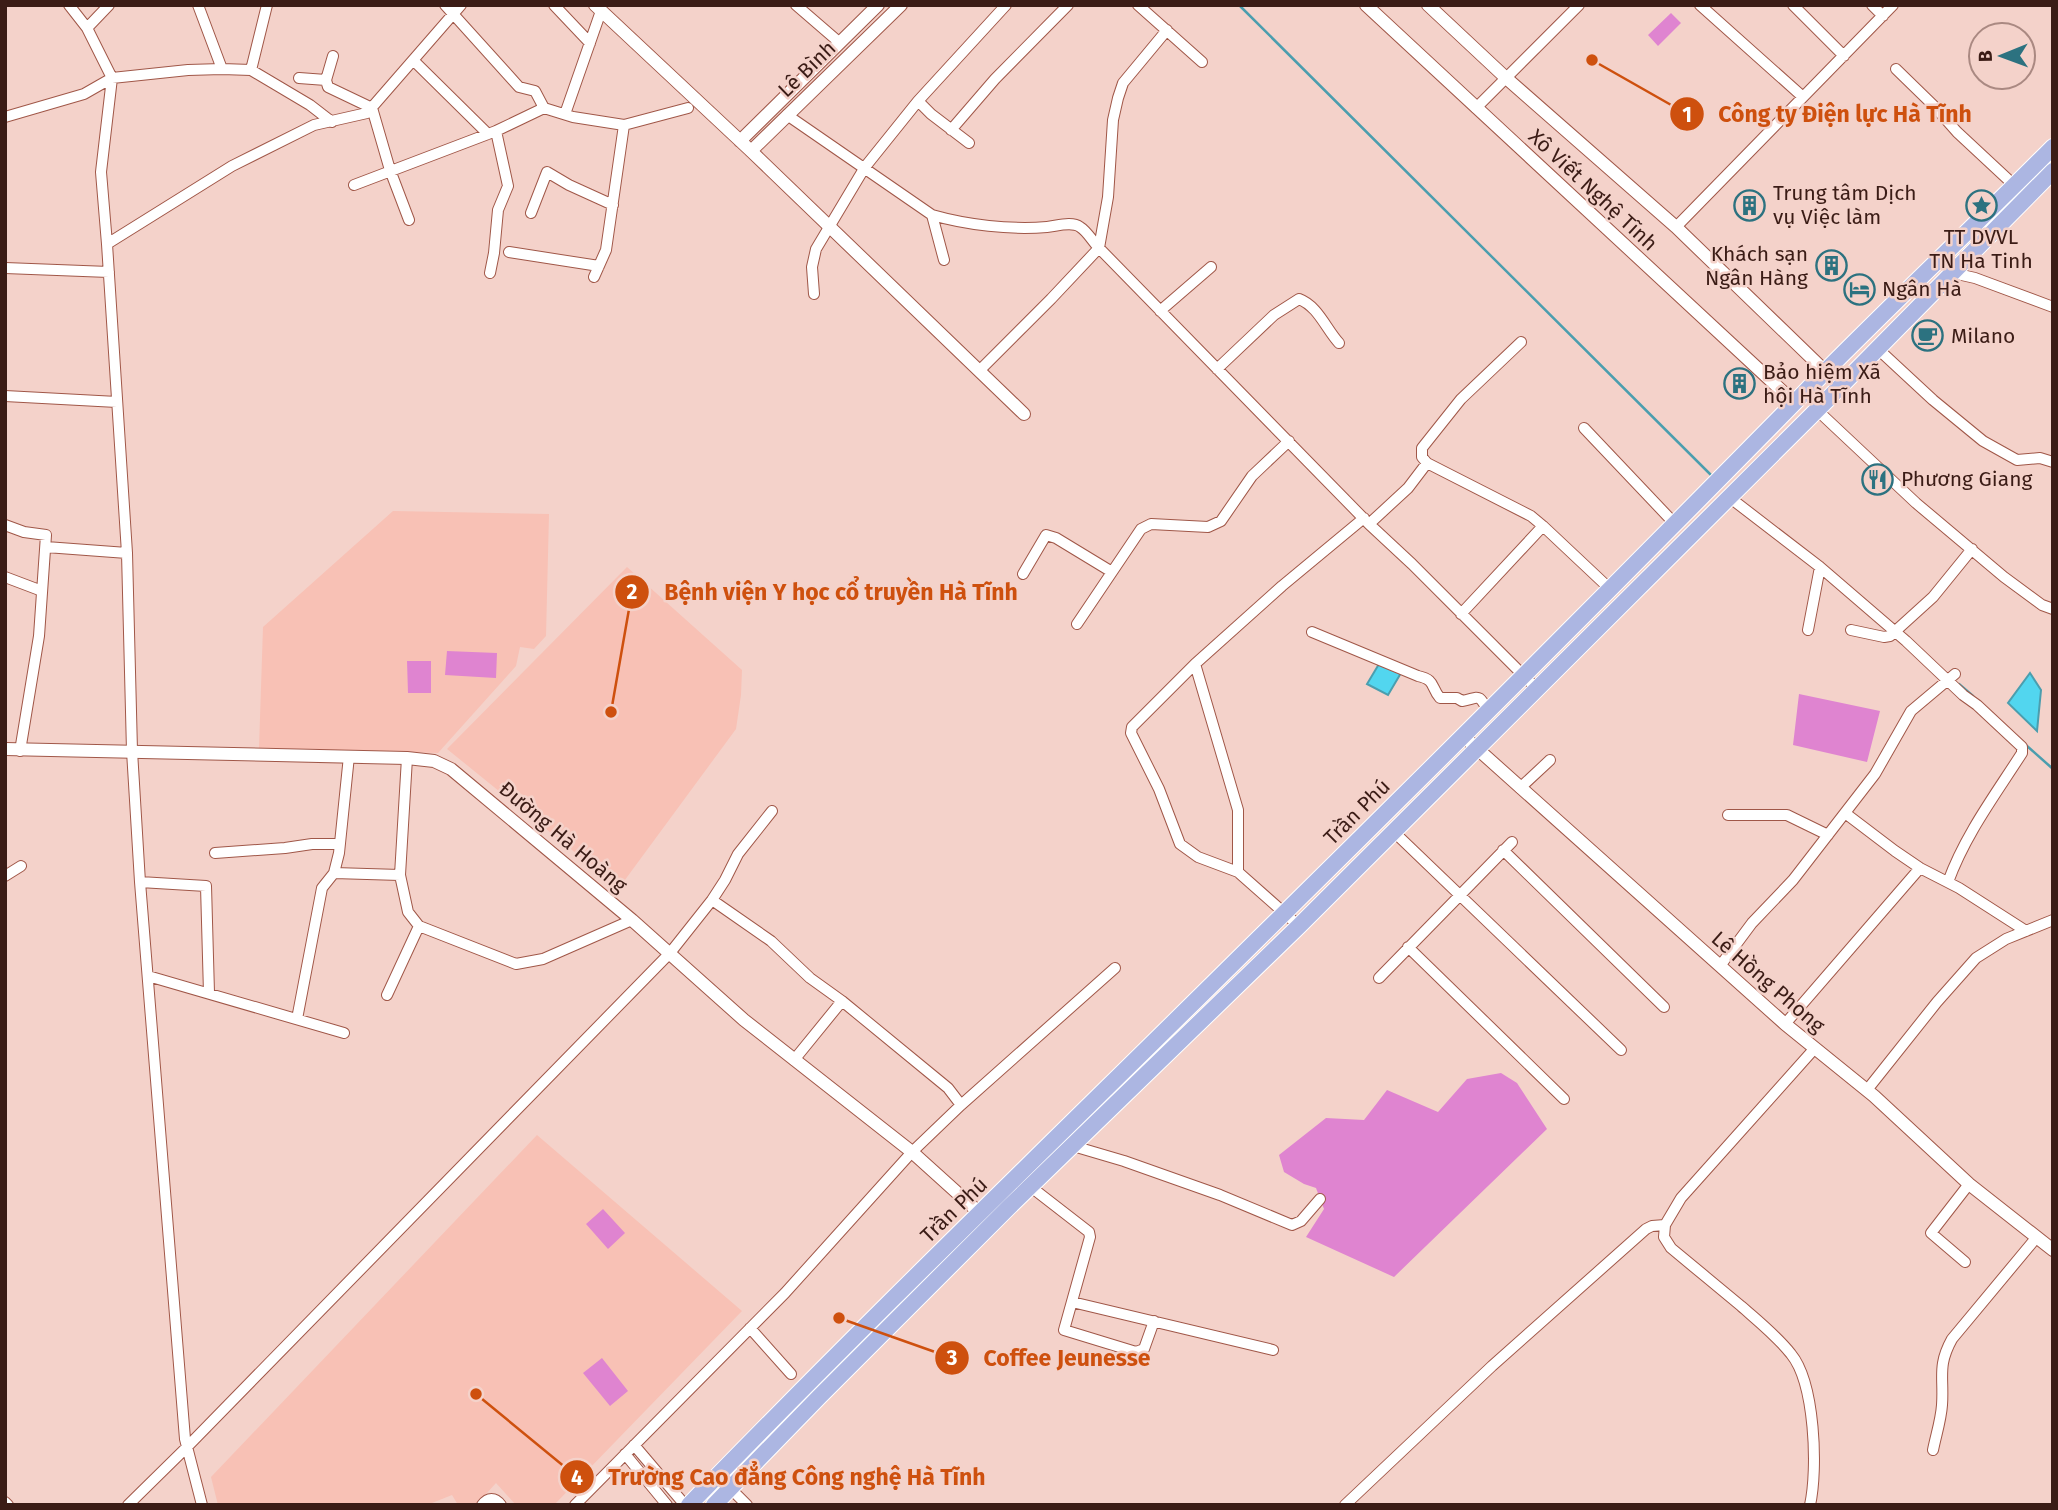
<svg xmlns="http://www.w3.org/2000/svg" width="2058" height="1510" font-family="'Fira Sans',sans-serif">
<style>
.built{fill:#f8c1b5}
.green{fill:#df84d0}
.water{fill:#52d6ef;stroke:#4b9eae;stroke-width:2}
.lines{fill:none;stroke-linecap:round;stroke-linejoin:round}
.stream{stroke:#4b9eae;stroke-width:2.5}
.minor-casing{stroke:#a05748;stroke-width:12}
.tertiary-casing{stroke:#a05748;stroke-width:14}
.primary-casing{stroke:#fff;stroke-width:18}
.minor{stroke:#fff;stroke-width:10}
.tertiary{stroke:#fff;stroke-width:12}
.primary{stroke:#acb6e2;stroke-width:16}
.labels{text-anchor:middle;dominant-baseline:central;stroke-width:5;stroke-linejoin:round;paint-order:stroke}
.street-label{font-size:21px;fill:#3b1c16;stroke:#f4d2ca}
.poi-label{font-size:21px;fill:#3b1c16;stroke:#f4d2ca;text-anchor:start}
.leader{fill:none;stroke:#ce500e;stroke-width:2.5}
.callout-dot{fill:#ce500e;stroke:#f4d2ca;stroke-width:2.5}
.mark-label{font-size:21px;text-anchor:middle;font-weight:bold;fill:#fff}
.callout-label{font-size:23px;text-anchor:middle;font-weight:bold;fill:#ce500e;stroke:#f4d2ca;stroke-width:5;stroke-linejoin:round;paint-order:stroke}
</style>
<rect width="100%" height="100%" fill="#f4d2ca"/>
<!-- built -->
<path class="built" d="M393,511L549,514L546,636L534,649L520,647L516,666L438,753L259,748L263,627Z
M627,567L742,670L741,695L736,729L619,888L447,749Z
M537,1135L742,1311L554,1505H516L496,1483L476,1505H458L452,1495L427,1505H218L211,1477Z"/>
<!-- green -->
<path class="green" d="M1671,13L1681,23L1658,46L1648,35Z
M447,651L497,653L496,678L445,675Z
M407,661H431V693H408Z
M1799,694L1880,711L1867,762L1793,745Z
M1501,1073L1517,1083L1547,1129L1394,1277L1306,1237L1324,1209L1316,1188L1304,1184L1284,1172L1279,1155L1326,1118L1364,1120L1387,1090L1438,1112L1467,1079Z
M603,1209L625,1233L608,1249L586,1224Z
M602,1358L628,1391L610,1406L583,1373Z"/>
<!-- water -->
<path class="water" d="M1379,664L1401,673L1388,695L1367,684Z
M2030,673L2041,690L2037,731L2008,703Z"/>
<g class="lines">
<!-- stream -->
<path class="stream" d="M1239,5L1712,476
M1959,684L1973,696
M2027,746L2053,769"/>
<defs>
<path id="minor" d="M69,5L87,28
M109,5L87,28L112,78L101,172L107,244L127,553L132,751L140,882L185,1439L202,1505
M198,5L222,69
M445,5L519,87L535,91L544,108L573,117L624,125L688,108
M554,5L590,43
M796,5L840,43
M1138,5L1202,62
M1700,5L1803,97
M1793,5L1844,56
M1872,5L1883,16
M1167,30L1123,83L1118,98L1113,120L1108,197L1099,248L1369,524L1412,564L1536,688
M333,56L326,80L328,87L372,108L390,170L409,220
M414,61L488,134
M1896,69L1934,106L1957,132L2015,186
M251,70L267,5
M299,78L326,80
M918,101L931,114L969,143
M1476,108L1579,5
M565,114L601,11
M787,115L932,215C967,225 1010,230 1047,227C1057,226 1072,221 1080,227C1087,231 1093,242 1099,248L1051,299L979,371
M5,117L84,94L112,78L188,70L222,69L251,70L310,105L332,122
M951,130L995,79L1068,5
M354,185L496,131L544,108
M531,213L547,172L569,185L613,205
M932,215L944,260
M1676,227L1893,5
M107,244L232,166L314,125L367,113L461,5
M509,252L599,266
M5,268L109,272
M490,273L494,253L498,210L508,186L496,131
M1953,273L1975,278L2053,307
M594,277L606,250L624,125
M814,294L812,267L816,249L865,167L918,101L1006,5
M1160,311L1211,267
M1521,342L1461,399L1422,448V457L1427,463L1531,516L1543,526
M1878,349L1933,400L1983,441L2017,460L2040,458L2053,462
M1217,369L1274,315L1299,299C1318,306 1326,329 1339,343
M5,396L117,402
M1817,410L1916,503L2004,577L2042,605L2053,609
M1584,428L1675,524
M1729,497L1820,567L1906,641L1963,695L1977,705L2022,747V753C1995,795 1965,835 1948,882
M1369,524L1408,488L1427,463
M5,525L24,532L46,535L39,636L20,751
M46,547L127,553
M1023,574L1046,535L1056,538L1112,572
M5,577L42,591
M1461,614L1543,526L1610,589
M1077,624L1141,529L1151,524L1208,527L1221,521L1252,476L1289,441
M1808,630L1820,567
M1851,630L1884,637L1890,636L1933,597L1972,549
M1312,632L1418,676C1436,680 1430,686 1440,698H1457L1462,701C1479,698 1478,692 1488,711
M1195,664L1132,727L1131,733L1159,789L1180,844L1198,857L1238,872
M407,758L400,875L408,912L419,926L516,964L543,959L632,920
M1520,788L1550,760
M1845,813L1895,851L1920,868L1959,888L2026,931
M1728,815H1787L1828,835
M1393,831L1621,1050
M1503,850L1664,1007
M215,853L285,848L312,844H340
M334,873L400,875
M5,876L21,866
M140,882L206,886L209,993
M712,900L771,941L810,978L842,1001L948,1088L961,1105
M1299,926L1238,872V810L1195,664L1282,586L1364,518
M1408,947L1564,1099
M1720,966L1752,923L1793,880L1875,774L1911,711L1955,674
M148,976L344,1033
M1379,978L1512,842
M387,995L419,926
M297,1019L322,888L334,873L339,853L349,756
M1785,1024L1920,868
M794,1060L842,1001
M1867,1090L1937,1002L1976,958L2006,939L2053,920
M1073,1146L1124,1161L1220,1195L1292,1225L1301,1221L1320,1199
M1031,1187L1089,1232L1090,1237L1064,1330L1136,1352L1144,1349L1154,1321
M1965,1262L1931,1233L1969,1184
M1072,1302L1273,1350
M750,1328L791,1374
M634,1445L685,1505
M1933,1450C1936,1435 1941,1420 1942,1405C1944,1377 1937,1366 1952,1339L2036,1238
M625,1454L667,1505
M731,1489L747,1505
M5,1502L8,1505
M128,1505L187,1447L670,953L712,900L725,880L738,854L772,811
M482,1505C488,1497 495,1497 501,1505
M575,1505L785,1293L912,1152L961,1105L1115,968
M1345,1505L1492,1366L1646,1229L1652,1226L1665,1225
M1810,1505C1818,1469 1815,1383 1791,1354C1777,1336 1758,1321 1741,1306C1718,1287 1694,1267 1671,1248L1664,1237L1665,1225L1681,1198L1815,1048"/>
<path id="tertiary" d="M595,5L751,151L1024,414
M1366,5L1795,403
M1428,5L1505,77L1676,227L1826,372
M740,141L878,5
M751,151L901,5
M1463,736L1785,1024L1874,1096L1969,1184L2053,1250
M5,749L407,758L434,761L451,769L632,920L744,1020L912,1152L984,1217"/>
<path id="primary" d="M689,1505C875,1313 1068,1127 1258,939C1442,758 1624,576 1805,392C1886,309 1971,230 2053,147
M714,1505L820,1396L1009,1207L1299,926L1823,404L2053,171"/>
</defs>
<!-- minor casing -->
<use href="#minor" class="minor-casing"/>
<!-- tertiary casing -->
<use href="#tertiary" class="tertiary-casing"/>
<!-- primary casing -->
<use href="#primary" class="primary-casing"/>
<!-- minor -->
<use href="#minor" class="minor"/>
<!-- tertiary -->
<use href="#tertiary" class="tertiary"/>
<!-- primary -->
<use href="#primary" class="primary"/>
</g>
<!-- icons -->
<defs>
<symbol id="building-ring" viewBox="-11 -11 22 22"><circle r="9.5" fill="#f4d2ca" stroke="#2c7280" stroke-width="1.5"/><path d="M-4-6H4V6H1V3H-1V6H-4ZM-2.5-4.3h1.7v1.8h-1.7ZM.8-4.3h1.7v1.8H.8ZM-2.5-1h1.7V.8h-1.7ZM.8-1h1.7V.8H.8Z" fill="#2c7280"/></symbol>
<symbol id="sight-ring" viewBox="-11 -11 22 22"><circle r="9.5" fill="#f4d2ca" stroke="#2c7280" stroke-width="1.5"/><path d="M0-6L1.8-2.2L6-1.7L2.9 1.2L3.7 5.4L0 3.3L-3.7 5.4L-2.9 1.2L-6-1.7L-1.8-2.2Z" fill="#2c7280"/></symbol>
<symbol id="hotel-ring" viewBox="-11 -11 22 22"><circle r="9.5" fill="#f4d2ca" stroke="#2c7280" stroke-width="1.5"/><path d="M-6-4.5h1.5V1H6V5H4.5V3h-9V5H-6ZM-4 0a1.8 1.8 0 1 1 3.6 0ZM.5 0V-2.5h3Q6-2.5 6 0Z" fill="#2c7280"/></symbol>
<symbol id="cafe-ring" viewBox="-11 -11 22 22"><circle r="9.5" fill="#f4d2ca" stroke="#2c7280" stroke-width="1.5"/><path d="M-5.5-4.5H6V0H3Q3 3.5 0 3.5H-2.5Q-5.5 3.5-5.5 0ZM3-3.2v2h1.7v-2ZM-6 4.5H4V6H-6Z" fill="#2c7280"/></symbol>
<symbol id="restaurant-ring" viewBox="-11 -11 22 22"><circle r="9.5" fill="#f4d2ca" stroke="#2c7280" stroke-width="1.5"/><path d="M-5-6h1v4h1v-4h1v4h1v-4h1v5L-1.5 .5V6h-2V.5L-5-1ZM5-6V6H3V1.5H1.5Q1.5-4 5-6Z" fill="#2c7280"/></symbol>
</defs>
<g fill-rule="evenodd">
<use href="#building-ring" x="1732" y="188" width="35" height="35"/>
<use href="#sight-ring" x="1964" y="188" width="35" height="35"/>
<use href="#building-ring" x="1814" y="248" width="35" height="35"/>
<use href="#hotel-ring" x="1842" y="272" width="35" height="35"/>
<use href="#cafe-ring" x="1910" y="318" width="35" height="35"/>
<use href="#building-ring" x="1722" y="366" width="35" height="35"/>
<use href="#restaurant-ring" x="1860" y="462" width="35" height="35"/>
</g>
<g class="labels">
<!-- street labels -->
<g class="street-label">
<text transform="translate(807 69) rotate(-44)">Lê Bình</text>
<text transform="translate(1593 190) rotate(43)">Xô Viết Nghệ Tĩnh</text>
<text transform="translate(1357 812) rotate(-45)">Trần Phú</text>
<text transform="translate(563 837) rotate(40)">Đường Hà Hoàng</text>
<text transform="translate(1768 982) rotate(41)">Lê Hồng Phong</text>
<text transform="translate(954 1210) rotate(-44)">Trần Phú</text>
</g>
<!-- poi labels -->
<g class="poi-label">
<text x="1773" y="193">Trung tâm Dịch<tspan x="1773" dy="24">vụ Việc làm</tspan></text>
<text x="1981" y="237" text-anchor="middle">TT DVVL<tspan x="1981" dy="24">TN Ha Tinh</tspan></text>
<text x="1808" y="254" text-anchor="end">Khách sạn<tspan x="1808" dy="24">Ngân Hàng</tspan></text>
<text x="1882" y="289">Ngân Hà</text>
<text x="1951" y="336">Milano</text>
<text x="1763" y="372">Bảo hiệm Xã<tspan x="1763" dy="24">hội Hà Tĩnh</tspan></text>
<text x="1901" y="479">Phương Giang</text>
</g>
</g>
<!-- callouts -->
<path class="leader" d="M1592 60L1687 114M611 712L632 592M839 1318L952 1358M476 1394L577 1477"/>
<g class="callout-dot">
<circle cx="1592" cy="60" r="7"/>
<circle cx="611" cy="712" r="7"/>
<circle cx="839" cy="1318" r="7"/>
<circle cx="476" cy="1394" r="7"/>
<circle cx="1687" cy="114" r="18"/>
<circle cx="632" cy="592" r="18"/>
<circle cx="952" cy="1358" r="18"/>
<circle cx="577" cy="1477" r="18"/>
</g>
<g class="mark-label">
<text x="1687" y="122">1</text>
<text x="632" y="599">2</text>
<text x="952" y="1365">3</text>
<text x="577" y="1485">4</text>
</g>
<g class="callout-label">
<text x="1845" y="122">Công ty Điện lực Hà Tĩnh</text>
<text x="841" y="600">Bệnh viện Y học cổ truyền Hà Tĩnh</text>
<text x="1067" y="1366">Coffee Jeunesse</text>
<text x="797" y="1485">Trường Cao đẳng Công nghệ Hà Tĩnh</text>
</g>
<!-- border -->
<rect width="2058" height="1510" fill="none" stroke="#3b1c16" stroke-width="14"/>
<!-- north arrow -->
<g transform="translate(2002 56) rotate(269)"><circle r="33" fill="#f4d2ca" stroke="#aa8982" stroke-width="2"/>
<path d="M0-5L12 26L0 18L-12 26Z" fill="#2c7280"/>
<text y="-10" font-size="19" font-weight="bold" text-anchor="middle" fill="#3b1c16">B</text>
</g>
</svg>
